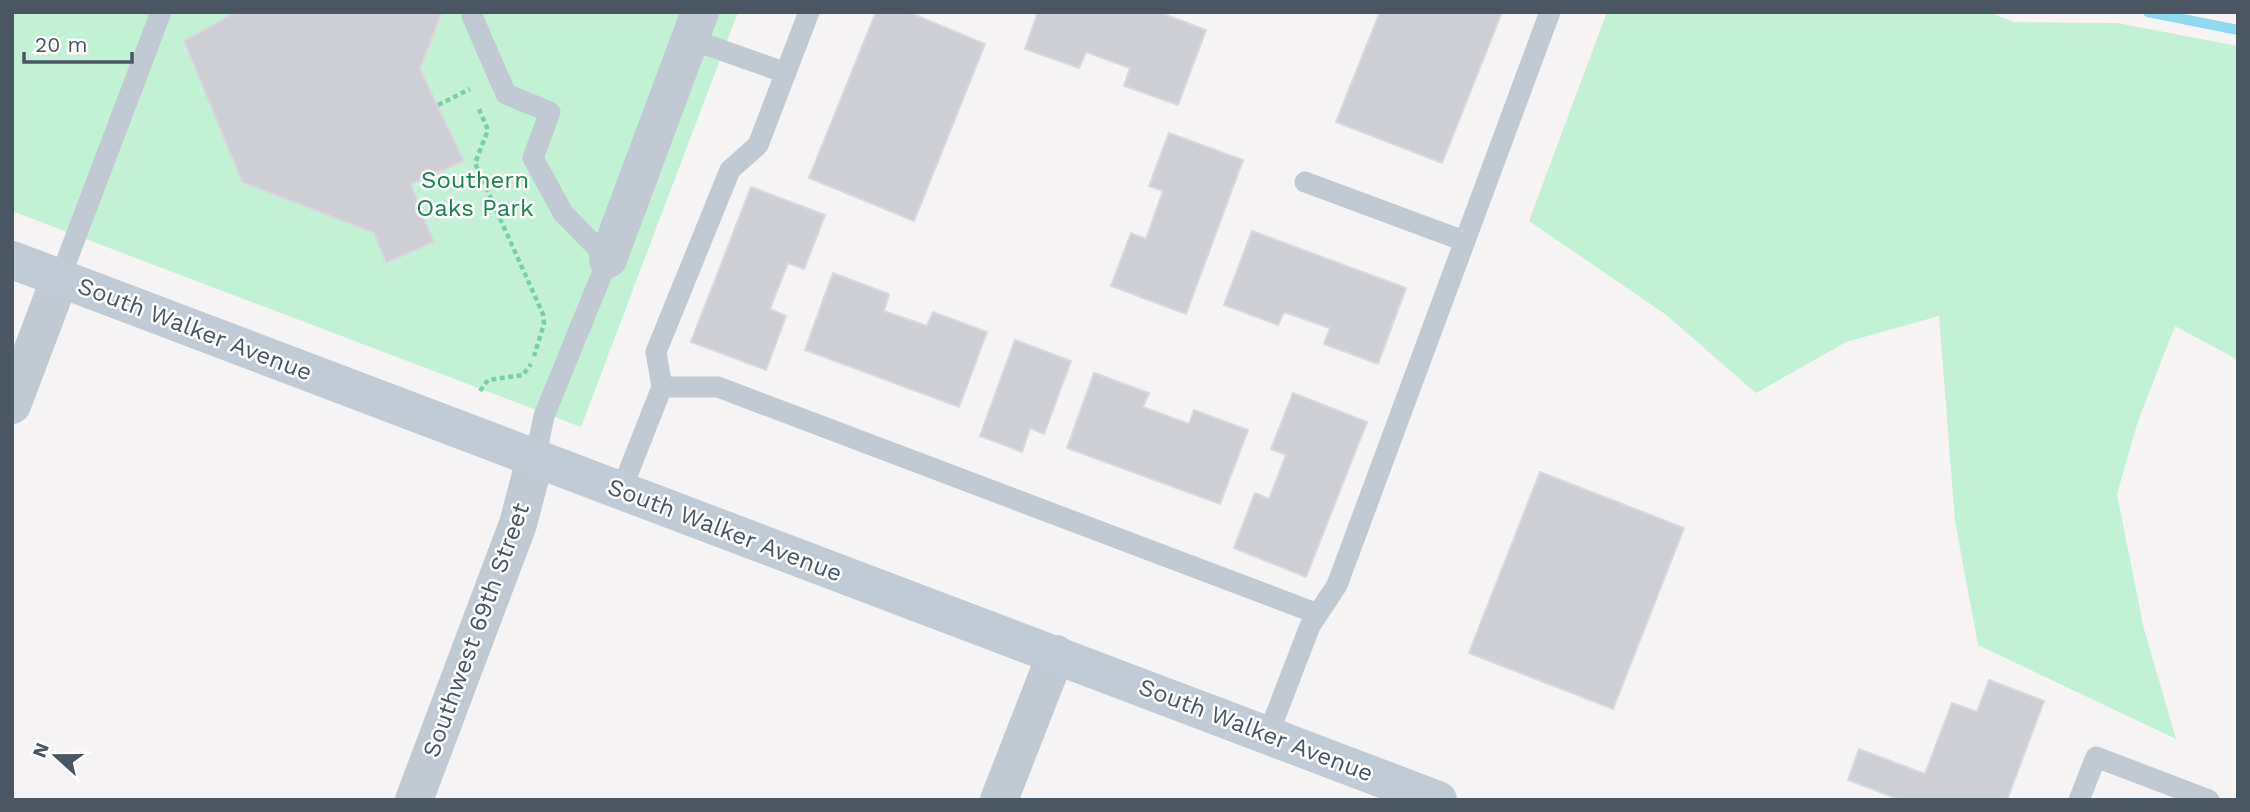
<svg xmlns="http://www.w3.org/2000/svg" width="2250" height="812" font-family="'Work Sans',sans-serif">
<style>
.green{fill:#c3f1d5}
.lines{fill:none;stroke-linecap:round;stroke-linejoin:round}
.stream{stroke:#90daee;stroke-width:10}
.building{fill:#cdcfd5;stroke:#d7d9de;stroke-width:2}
.path{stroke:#7ad0a6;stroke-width:4.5;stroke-dasharray:5 3.5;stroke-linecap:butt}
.service{stroke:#c1cad2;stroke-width:21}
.minor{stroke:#c1cad2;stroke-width:38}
.secondary{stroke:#c1cbd6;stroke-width:38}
.labels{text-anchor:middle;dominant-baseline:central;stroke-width:5;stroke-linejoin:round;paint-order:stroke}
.park-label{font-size:24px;fill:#17864f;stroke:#fff}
.street-label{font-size:24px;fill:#4a5661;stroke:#fff}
</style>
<rect width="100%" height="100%" fill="#f5f3f3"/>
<!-- green -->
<path class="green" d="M12,12H738L581,427L12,211Z
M1607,12H1988L2014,22L2117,23L2238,46V360L2175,326L2138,421L2117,494L2144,629L2176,739L1978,645L1955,521L1939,316L1846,342L1756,393L1665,314L1529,221Z"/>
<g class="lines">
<!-- stream -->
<path class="stream" d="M2148,12L2238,30"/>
</g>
<!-- building -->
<path class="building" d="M236,12H442L420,69L464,161L411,184L434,242L386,263L374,233L242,182L184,41Z
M876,12H908L985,44L914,221L809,178Z
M1038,12H1158L1206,30L1178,105L1124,86L1130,68L1086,52L1079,68L1025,49Z
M1380,12H1502L1442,163L1336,122Z
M1169,133L1243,160L1186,314L1111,286L1131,233L1146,239L1163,191L1149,186Z
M751,187L825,215L804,269L788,263L770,309L786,316L766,370L691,342Z
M1252,231L1406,288L1378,364L1324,344L1330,328L1284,312L1278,325L1224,305Z
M833,273L889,294L884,311L927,326L933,312L987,332L959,407L805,350Z
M1015,340L1071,361L1044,434L1030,428L1022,452L980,436Z
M1094,373L1149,393L1143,407L1189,424L1194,410L1248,430L1220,504L1067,448Z
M1293,393L1367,422L1306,577L1234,548L1255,493L1269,499L1286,455L1271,449Z
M1540,472L1684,528L1613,709L1469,653Z
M1989,680L2044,701L2007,800H1901L1848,780L1859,749L1925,774L1952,703L1977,712Z"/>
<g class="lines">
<!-- path -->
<path class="path" d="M438,105L470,89
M479,109L488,130L475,163L543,314L544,324L534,356
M480,391L488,380L523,375L531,364"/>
<!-- service -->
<path class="service" d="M473,12L472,16L506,94L550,112L533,158L563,213L608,259L544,416L535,459
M690,39L786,73
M1305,182L1464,241
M60,278L161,12
M662,387H718L1318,614
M621,491L662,387L656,352L730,170L758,145L809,12
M1268,735L1310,626L1337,585L1550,12
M2079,800L2096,757L2209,800"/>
<!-- minor -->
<path class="minor" d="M608,259L700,12
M12,405L60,278
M414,800L518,524L535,459
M999,800L1056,654"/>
<!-- secondary -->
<path class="secondary" d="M12,260L1438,800"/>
</g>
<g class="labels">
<!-- park labels -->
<g class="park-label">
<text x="475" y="180">Southern<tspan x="475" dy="28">Oaks Park</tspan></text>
</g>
<!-- street labels -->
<g class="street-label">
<text transform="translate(195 329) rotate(21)">South Walker Avenue</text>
<text transform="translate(725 530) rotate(21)">South Walker Avenue</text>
<text transform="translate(476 630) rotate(-70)">Southwest 69th Street</text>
<text transform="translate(1256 730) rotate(21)">South Walker Avenue</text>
</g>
</g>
<!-- border -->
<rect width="2250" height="812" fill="none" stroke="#4a5661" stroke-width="28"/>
<!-- north arrow -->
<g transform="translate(56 756) rotate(291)" stroke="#ffffff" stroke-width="5" paint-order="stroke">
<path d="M0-5L12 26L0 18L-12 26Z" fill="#4a5661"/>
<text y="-10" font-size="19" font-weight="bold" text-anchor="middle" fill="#4a5661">N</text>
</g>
<!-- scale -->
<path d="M24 52v10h108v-10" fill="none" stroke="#4a5661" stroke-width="3.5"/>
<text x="35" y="52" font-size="21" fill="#4a5661" stroke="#ffffff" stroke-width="5" paint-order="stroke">20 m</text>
</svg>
